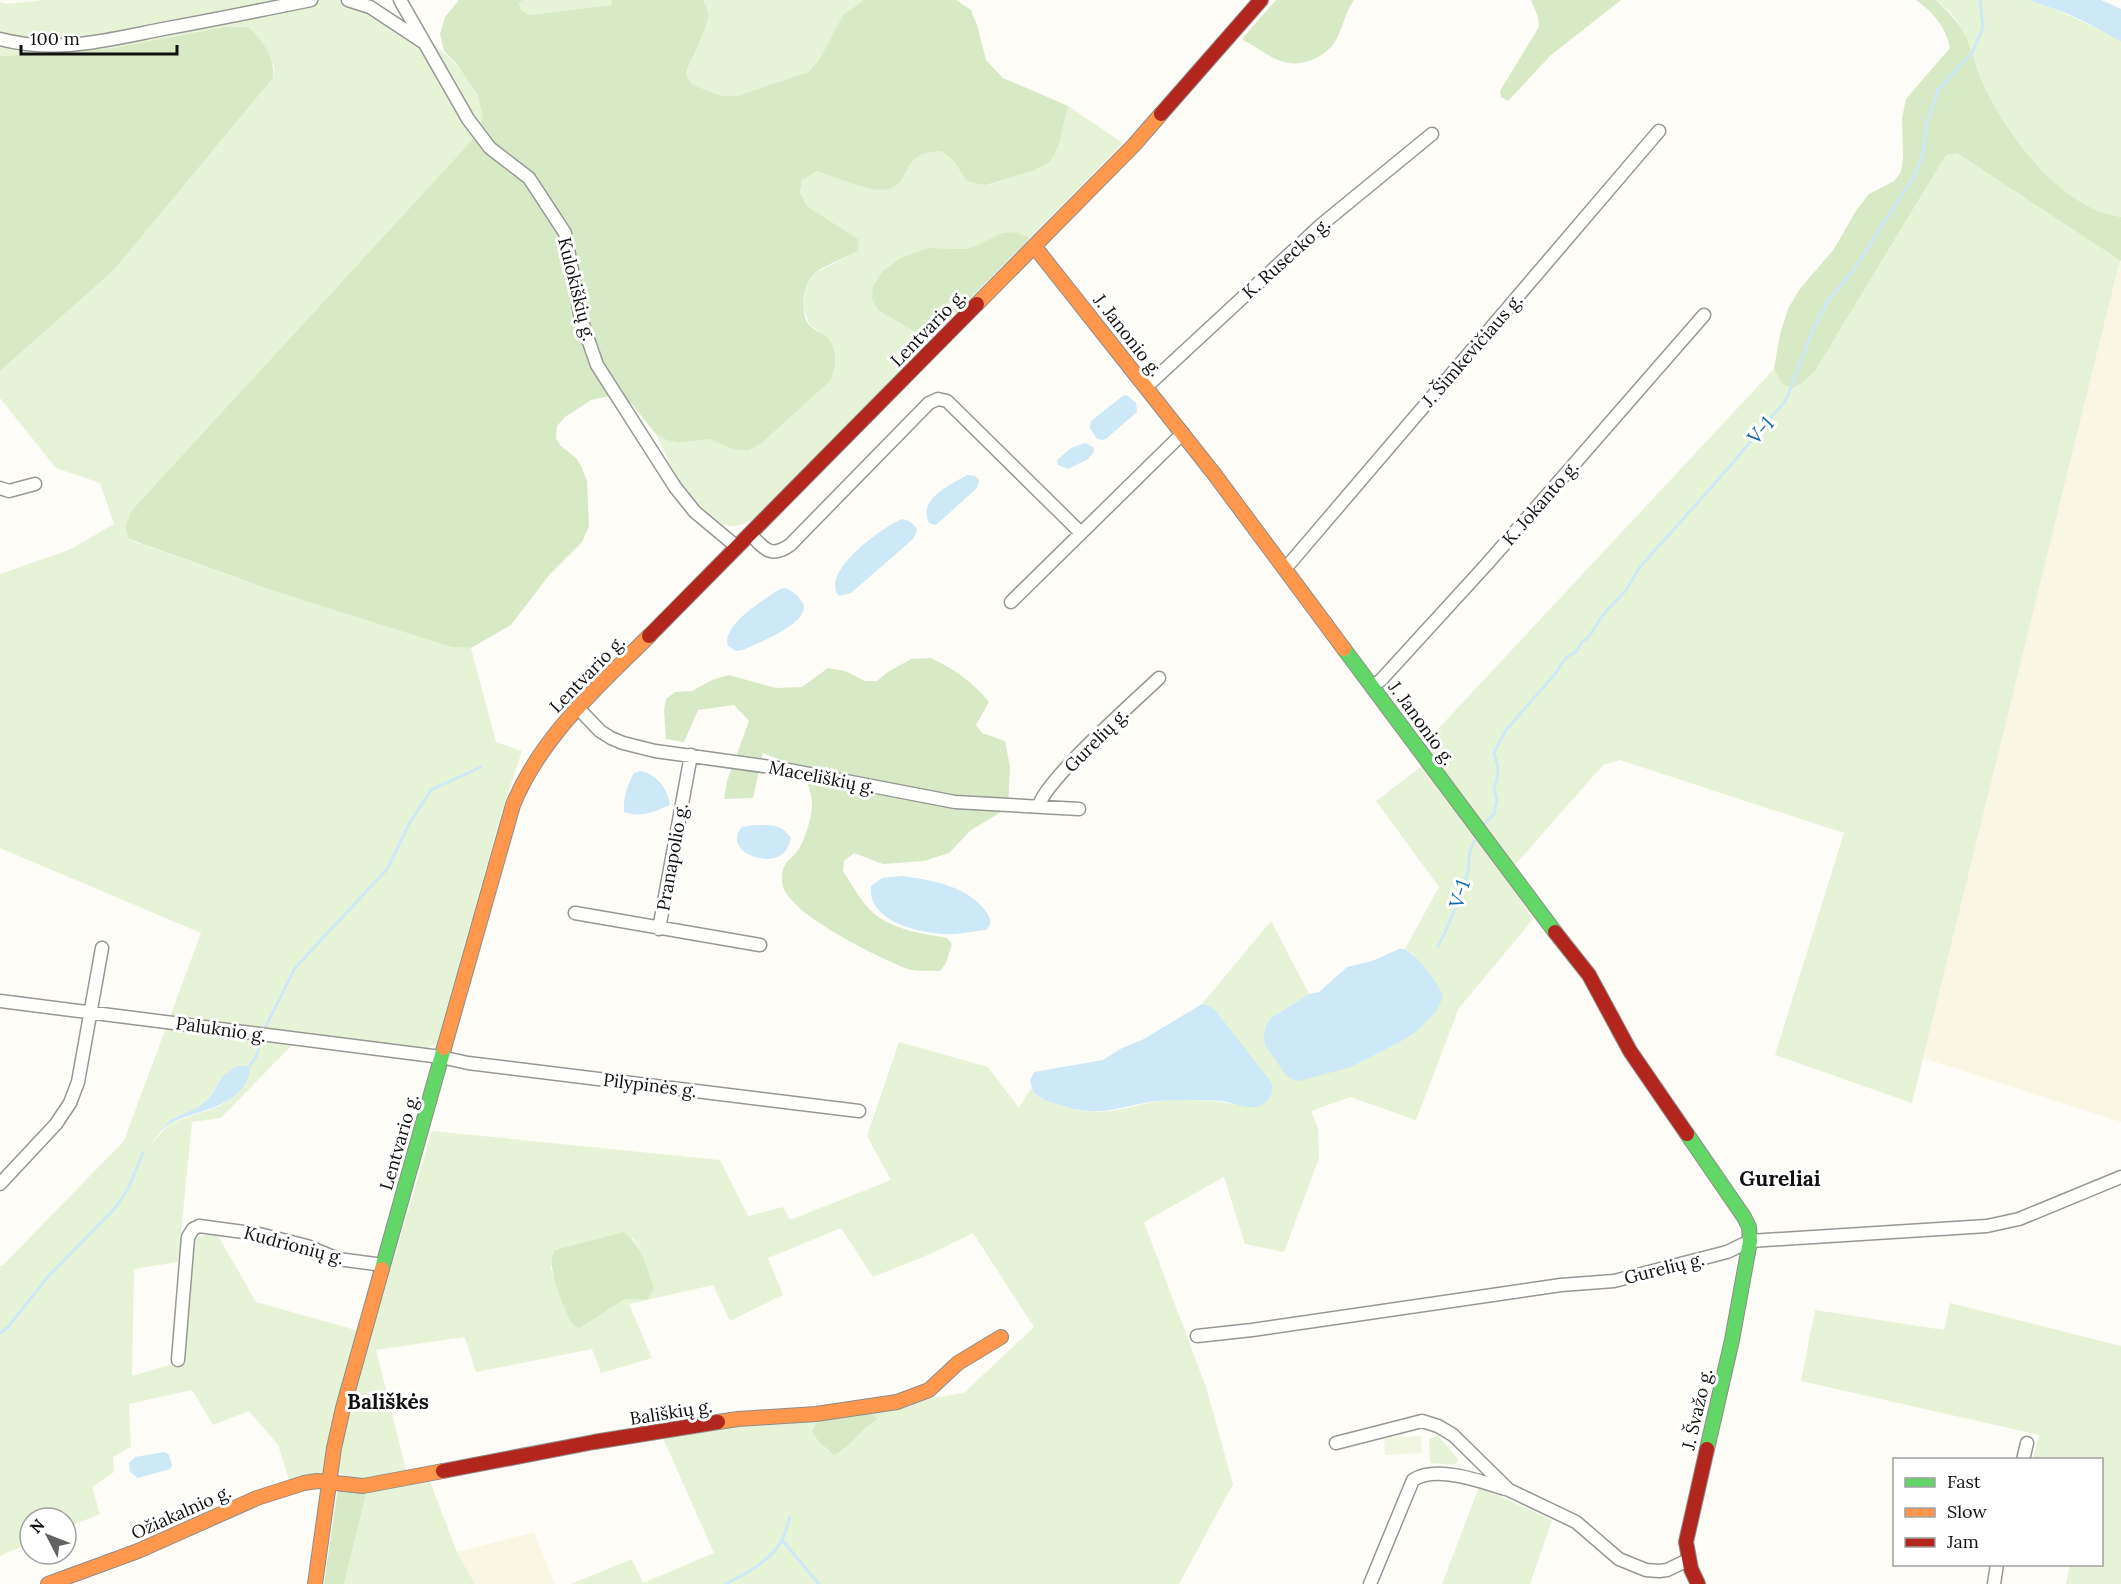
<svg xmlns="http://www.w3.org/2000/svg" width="2121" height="1584" font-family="Lora,serif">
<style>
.farmland{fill:#f9f7e4}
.green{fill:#e7f3d7;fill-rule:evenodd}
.forest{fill:#d8eac5}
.pitch{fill:#f0f6e1}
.water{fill:#cde8f7}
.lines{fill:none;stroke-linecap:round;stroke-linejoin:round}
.stream{stroke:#cde8f7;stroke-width:3}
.street-casing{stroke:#979795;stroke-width:15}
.fast-casing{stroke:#8e8d8b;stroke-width:16}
.slow-casing{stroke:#8e8d8b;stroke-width:16}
.jam-casing{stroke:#8e8d8b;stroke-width:16}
.street{stroke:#fffffe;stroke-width:12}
.fast{stroke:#63d668;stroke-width:14}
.slow{stroke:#ff974d;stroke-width:14}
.jam{stroke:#b3261e;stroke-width:14}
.labels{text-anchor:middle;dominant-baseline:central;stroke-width:6;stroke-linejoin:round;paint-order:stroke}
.street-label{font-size:18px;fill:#111;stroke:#fff}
.water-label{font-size:20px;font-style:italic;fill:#1768a6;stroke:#fff}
.quarter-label{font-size:21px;font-weight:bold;fill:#111;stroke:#fff}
</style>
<rect width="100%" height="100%" fill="#fdfcf7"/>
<!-- farmland -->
<path class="farmland" d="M2120,260L2121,261V1122L1923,1058Z
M534,1532L555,1584H475L457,1552Z"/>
<!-- green -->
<path class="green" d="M45,0H365C400,12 487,76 483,118C482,124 476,133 473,139L132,510L130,540L271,590L451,647L471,648L496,742L522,751L503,808L437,1042L427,1049L295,1034L293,1044L221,1118L192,1122L178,1262L134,1269L132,1376L180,1362L193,1239L216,1232L256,1302L359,1331L325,1476L291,1485L278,1445L249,1411L213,1425L192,1390L129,1404L131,1447L113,1457L114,1472L92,1487L100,1514L66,1528V1518H30V1543L0,1556V1266H2L124,1141L201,933L0,848V574L69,550L114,524L100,483L56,468L0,398V371L113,271L273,78L274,67L248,27C203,28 160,41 116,48C78,54 38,54 0,56V2L7,4ZM222,1077L233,1096L220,1106L171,1123L146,1149L170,1120L199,1107L211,1096Z
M523,0H611L612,5L529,15L521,10L519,3Z
M703,0H864L843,15L819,60L808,72L737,96H722L693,85L686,75L708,10Z
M1936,0H2028L2044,4L2105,32L2121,42V217C2059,208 2005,133 1981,79C1971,58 1968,35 1953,16C1949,10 1942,5 1936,0Z
M1068,106L1123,143L1030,238L1017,232L968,249L928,248L878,309L929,340L758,517C750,521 741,526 732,526C692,523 671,463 655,433L666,440L679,443L709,439L732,449L748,451L761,444L830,381L828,338L809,324L803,307L806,289L813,274L858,251L859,241L807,206L800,192L801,180L817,171C831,176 867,190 879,190C909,191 901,163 923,154C928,152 936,152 941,151L953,160L966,180L972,183L987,185L1033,171L1059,145Z
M1957,153L2120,260L1912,1103L1775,1055L1844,833L1620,760L1603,765L1514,866L1423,745L1774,369L1782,384L1815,371L1946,155Z
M1423,765L1505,876L1533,919L1459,1008L1416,1120L1350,1097L1311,1111L1318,1128L1319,1158L1284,1252L1245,1244L1224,1177L1144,1222L1206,1387L1233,1484L1179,1584H571L632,1559L643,1583L714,1553L663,1438L746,1422L818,1417L964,1393L1034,1327L973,1233L930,1254L873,1277L841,1228L768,1258L783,1295L730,1321L713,1285L629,1304L652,1358L601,1373L592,1349L476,1372L465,1337L376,1350L406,1470C389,1473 348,1487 337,1469L354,1393L432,1131L720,1160L748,1216L783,1207L790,1220L891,1180L867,1136L899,1042L988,1067L1019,1108L1031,1088C1035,1098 1044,1100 1053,1103C1074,1110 1095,1114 1117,1110C1131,1108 1144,1103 1158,1101C1189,1098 1219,1100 1250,1107L1209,1006L1202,1004L1271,921L1309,994L1271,1018L1351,1067L1400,1042L1416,1032L1414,955L1405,949L1439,887L1376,801ZM633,1238L637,1245L654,1288L647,1299H625L580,1328L574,1326L569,1319L550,1266ZM845,1413L876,1421C862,1427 853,1441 842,1451H828L812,1432Z
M1950,1303L2121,1346V1584H2066L2070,1565L2102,1564V1460L2033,1459L2039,1435L1801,1381L1815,1310L1944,1330Z
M1438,1436L1458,1459L1456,1465L1430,1463L1429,1439Z
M429,1479L457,1552L475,1584H344L367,1490Z
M1479,1487L1552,1520L1530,1584H1442Z"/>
<!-- forest -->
<path class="forest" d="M459,0H523L519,3L521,10L529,15L612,5L611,0H703C705,4 708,8 708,13C709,28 690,58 686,75L693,85L722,96H737L808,72L819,60L843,15L864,0H956L971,10L977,25L986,60L1003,78L1068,106L1059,145L1050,162L1033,171L986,185L972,183L966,180L953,160L941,151C936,152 928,152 923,154C901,163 909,191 879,190C867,190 831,176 817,171L802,180L800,192L807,206L859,240L858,251C849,256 818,268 813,275C803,286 800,311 808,324C813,330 822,332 827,337C839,350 836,367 830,381L761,444L748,451L732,449L709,439L679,443L666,440L655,433L631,403L610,396L591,400L565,417L557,426L556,439L561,446L576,458L582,468L587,481L589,526L582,542L550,574L511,625L471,648L451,647L271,590L129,539L125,527L132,510L473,139L483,118L478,95L456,63L444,51L440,34L445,17Z
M1276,0H1354C1344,13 1343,30 1334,43C1324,58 1301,67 1284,62C1269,58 1255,46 1242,39Z
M1531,0H1621L1551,55L1508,101L1501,97L1500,91L1539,27L1538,17Z
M1916,0H1936C1950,13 1962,26 1969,44C1973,56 1976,68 1981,79C2005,133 2059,208 2121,217V261L1957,153L1946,155L1815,371L1802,383L1792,388L1782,384L1774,369L1780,334L1788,309L1799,290L1834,249L1857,209L1869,194L1894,181L1901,172L1903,158L1902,118L1906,99L1950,48C1946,27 1933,12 1916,0Z
M225,27H248C263,40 275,58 273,78L113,271L0,371V56L59,53L114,48Z
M1017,232L1030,238L929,340L878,310L872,299L873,286L883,271L901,258L928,248L968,249L1003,233Z
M931,658C954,669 973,682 989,702L976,725L982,733L1005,741L1010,767L1008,808L971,830L949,853L924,861L883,864L854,853L844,861L843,871C853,886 864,908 880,918C900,931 925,934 947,938L952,944L946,963L940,971C930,970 917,972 908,969C881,959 783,912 782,882C781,860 791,862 800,847C803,842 805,835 807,830C816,802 812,794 801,768L763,753L753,798L724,799L727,781L749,721L734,705L698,710L684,742L666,739L664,710L666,699L675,692L692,691L712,680L729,675L776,688L802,687L828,668L845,671L865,681H877L888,672L911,659Z
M624,1232C642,1245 647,1269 654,1288L648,1299H625L580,1328L574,1326L569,1319C562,1300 545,1268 555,1250Z
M845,1413H870L877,1418L876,1421C859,1429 852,1447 834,1455L819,1442L812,1432C818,1418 819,1423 831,1420C836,1419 841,1415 845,1413Z
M339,1490H367L344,1584H324L337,1494Z"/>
<!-- pitch -->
<path class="pitch" d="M1421,1436L1422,1453L1385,1455L1384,1438Z"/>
<!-- water -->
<path class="water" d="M2028,0H2101L2121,9V42C2093,24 2060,9 2028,0Z
M1124,395L1128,396L1136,403L1137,412L1107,438L1103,440L1097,439L1090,428L1091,421Z
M1085,443L1093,447L1094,452L1088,459L1068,469L1058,465L1057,460L1071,448Z
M967,475L975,476L979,480L977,488L936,525L929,523C917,499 951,485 967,475Z
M902,519C909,520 915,524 917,530L913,539L851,593L839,596C819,572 883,527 902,519Z
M785,588C791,590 796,594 800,599C820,620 757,643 743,650L736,651L728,646C721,625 765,599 780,589Z
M640,771C657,774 668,789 670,805C653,812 642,818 624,812C623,798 627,786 634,773Z
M754,825C771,825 781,823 791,838C789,845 787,851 781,855C765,867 722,850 742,827Z
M902,876C932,880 969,886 987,913C991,920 992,924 986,930C973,931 958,935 944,934C917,932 867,921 871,886L882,878Z
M1399,949H1405C1420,959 1437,980 1443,997L1436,1012L1416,1032L1400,1042L1351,1067L1299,1081L1291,1079L1285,1074L1265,1045L1264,1036L1266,1026L1271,1018L1309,994L1319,992L1347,967L1372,961Z
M1202,1004L1209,1006L1215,1010L1272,1083C1274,1094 1268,1104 1257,1107C1245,1109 1232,1102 1221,1101C1213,1100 1205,1100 1198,1100C1184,1100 1170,1100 1156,1101C1115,1107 1100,1119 1057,1104C1048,1102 1040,1099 1033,1092L1030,1081L1034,1072L1103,1060L1122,1048L1144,1039Z
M237,1066H247L250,1069C246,1106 198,1110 173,1122C161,1128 152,1143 143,1153L170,1120L199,1107L211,1096L222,1077Z
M165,1452L169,1455L172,1465L170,1469L138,1478L130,1472L129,1463L135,1457Z"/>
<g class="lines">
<!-- stream -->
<path class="stream" d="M1485,823L1494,814L1497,800L1494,788L1497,780L1498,767L1494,753L1506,730L1556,673L1562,663L1568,656L1576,652L1582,642L1589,637L1602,616L1626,590L1640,567L1718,480L1786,400L1813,330L1828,301L1853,271L1916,173L1923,153L1927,124L1938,90L1972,53L1983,28L1980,0
M1438,946C1450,924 1459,900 1467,876C1471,862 1466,855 1475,840
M266,1026L295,968L388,868L409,824L431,790L481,767
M248,1068L256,1057L260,1044
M0,1333L8,1327L46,1279L115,1208L128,1189L143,1153
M782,1540L819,1584
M726,1584C745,1574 772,1560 782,1540C786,1533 787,1524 790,1517"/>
<defs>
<path id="street" d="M348,0L370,7L423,42
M400,0L468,119L490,148L529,178L565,233L581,319L597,365L675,487L695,512L737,547
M0,39C57,54 107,40 163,29C212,20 262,10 311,0
M1146,387L1321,225L1432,134
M0,488L9,491L35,484
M750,534C764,548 770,559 790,545L929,403L938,399L947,401L1081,533
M1285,569L1659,131
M1011,602L1183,433
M1372,686L1381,680L1487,564L1704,315
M578,708L600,731L611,738L623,743L655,751L778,768L955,802L1079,809
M1039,806C1044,781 1136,700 1159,678
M575,913L760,945
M659,929L691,755
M0,1001L441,1057L468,1063L859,1111
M0,1184L56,1124L70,1103L78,1082L102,948
M1197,1336L1252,1330L1561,1285L1614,1281L1727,1252L1750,1241L1987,1226L2019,1219L2121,1177
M178,1360L188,1237L193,1229L199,1226L259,1234L307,1246L338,1259L383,1265
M1336,1443L1422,1421L1438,1426L1453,1435L1509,1490L1576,1522L1619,1559L1646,1570L1659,1571L1667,1570L1688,1560
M2023,1460L2027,1443
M1370,1584L1413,1480C1436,1465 1481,1481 1505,1489
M1994,1584L1997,1564"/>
<path id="fast" d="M1344,649L1555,932
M1687,1134L1744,1217L1749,1227L1750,1241L1732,1340L1707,1449
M382,1269L444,1048"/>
<path id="slow" d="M1034,246L1215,475L1344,649
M977,304L1134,145L1161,114
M444,1048L513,805C541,736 598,687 649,636
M718,1422L738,1419L816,1414L897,1402L929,1390L958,1363L1001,1337
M48,1584L138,1551L257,1498L304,1483L317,1481L363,1486L443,1471
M315,1584L334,1448L343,1408L382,1269"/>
<path id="jam" d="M1161,114L1261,0
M649,636L977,304
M1555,932L1589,975L1630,1051L1687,1134
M443,1471L594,1442L718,1422
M1698,1584L1691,1569L1686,1542L1707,1449"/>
</defs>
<!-- street casing -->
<use href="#street" class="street-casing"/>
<!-- fast casing -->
<use href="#fast" class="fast-casing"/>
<!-- slow casing -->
<use href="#slow" class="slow-casing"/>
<!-- jam casing -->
<use href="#jam" class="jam-casing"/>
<!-- street -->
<use href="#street" class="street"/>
<!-- fast -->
<use href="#fast" class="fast"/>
<!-- slow -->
<use href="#slow" class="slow"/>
<!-- jam -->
<use href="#jam" class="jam"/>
</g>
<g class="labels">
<!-- street labels -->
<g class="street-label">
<text transform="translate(1286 258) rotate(-42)">K. Rusecko g.</text>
<text transform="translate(577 289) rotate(76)">Kulokiškių g.</text>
<text transform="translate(928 328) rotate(-46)">Lentvario g.</text>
<text transform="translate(1128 335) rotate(52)">J. Janonio g.</text>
<text transform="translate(1472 350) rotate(-49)">J. Šimkevičiaus g.</text>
<text transform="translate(1540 503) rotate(-49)">K. Jokanto g.</text>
<text transform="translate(587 674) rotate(-46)">Lentvario g.</text>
<text transform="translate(1422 723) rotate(54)">J. Janonio g.</text>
<text transform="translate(1096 740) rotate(-45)">Gurelių g.</text>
<text transform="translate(822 777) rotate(11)">Maceliškių g.</text>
<text transform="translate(672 857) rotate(-80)">Pranapolio g.</text>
<text transform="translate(221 1029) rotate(8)">Paluknio g.</text>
<text transform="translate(650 1085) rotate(7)">Pilypinės g.</text>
<text transform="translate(399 1142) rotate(-74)">Lentvario g.</text>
<text transform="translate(294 1245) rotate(15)">Kudrionių g.</text>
<text transform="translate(1664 1268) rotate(-14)">Gurelių g.</text>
<text transform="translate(1697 1409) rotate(-77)">J. Švažo g.</text>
<text transform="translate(671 1412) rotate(-9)">Bališkių g.</text>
<text transform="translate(181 1512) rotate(-24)">Ožiakalnio g.</text>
</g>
<!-- water labels -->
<g class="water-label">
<text transform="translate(1760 430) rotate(-49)">V-1</text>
<text transform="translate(1459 894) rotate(-73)">V-1</text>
</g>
<!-- quarter labels -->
<g class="quarter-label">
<text x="1780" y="1178">Gureliai</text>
<text x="388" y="1401">Bališkės</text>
</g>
</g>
<!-- legend -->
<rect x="1893" y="1458" width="210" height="108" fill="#ffffff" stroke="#a0a0a0" stroke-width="1.5"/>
<rect x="1905" y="1478" width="30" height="9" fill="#63d668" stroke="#a0a0a0" stroke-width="1.5"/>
<text x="1947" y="1488" font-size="18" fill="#111111">Fast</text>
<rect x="1905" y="1508" width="30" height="9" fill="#ff974d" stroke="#a0a0a0" stroke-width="1.5"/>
<text x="1947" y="1518" font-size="18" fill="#111111">Slow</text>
<rect x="1905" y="1538" width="30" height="9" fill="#b3261e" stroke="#a0a0a0" stroke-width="1.5"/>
<text x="1947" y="1548" font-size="18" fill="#111111">Jam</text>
<!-- north arrow -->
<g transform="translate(48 1536) rotate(312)"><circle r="28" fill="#ffffff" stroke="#a0a0a0" stroke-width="1.5"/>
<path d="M0-4.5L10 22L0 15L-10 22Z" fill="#646362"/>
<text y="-9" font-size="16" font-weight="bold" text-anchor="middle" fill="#111111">N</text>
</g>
<!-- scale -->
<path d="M21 45v9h156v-9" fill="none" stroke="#111111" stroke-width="3"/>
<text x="30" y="45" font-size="18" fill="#111111" stroke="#ffffff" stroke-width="4.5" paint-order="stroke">100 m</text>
</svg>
